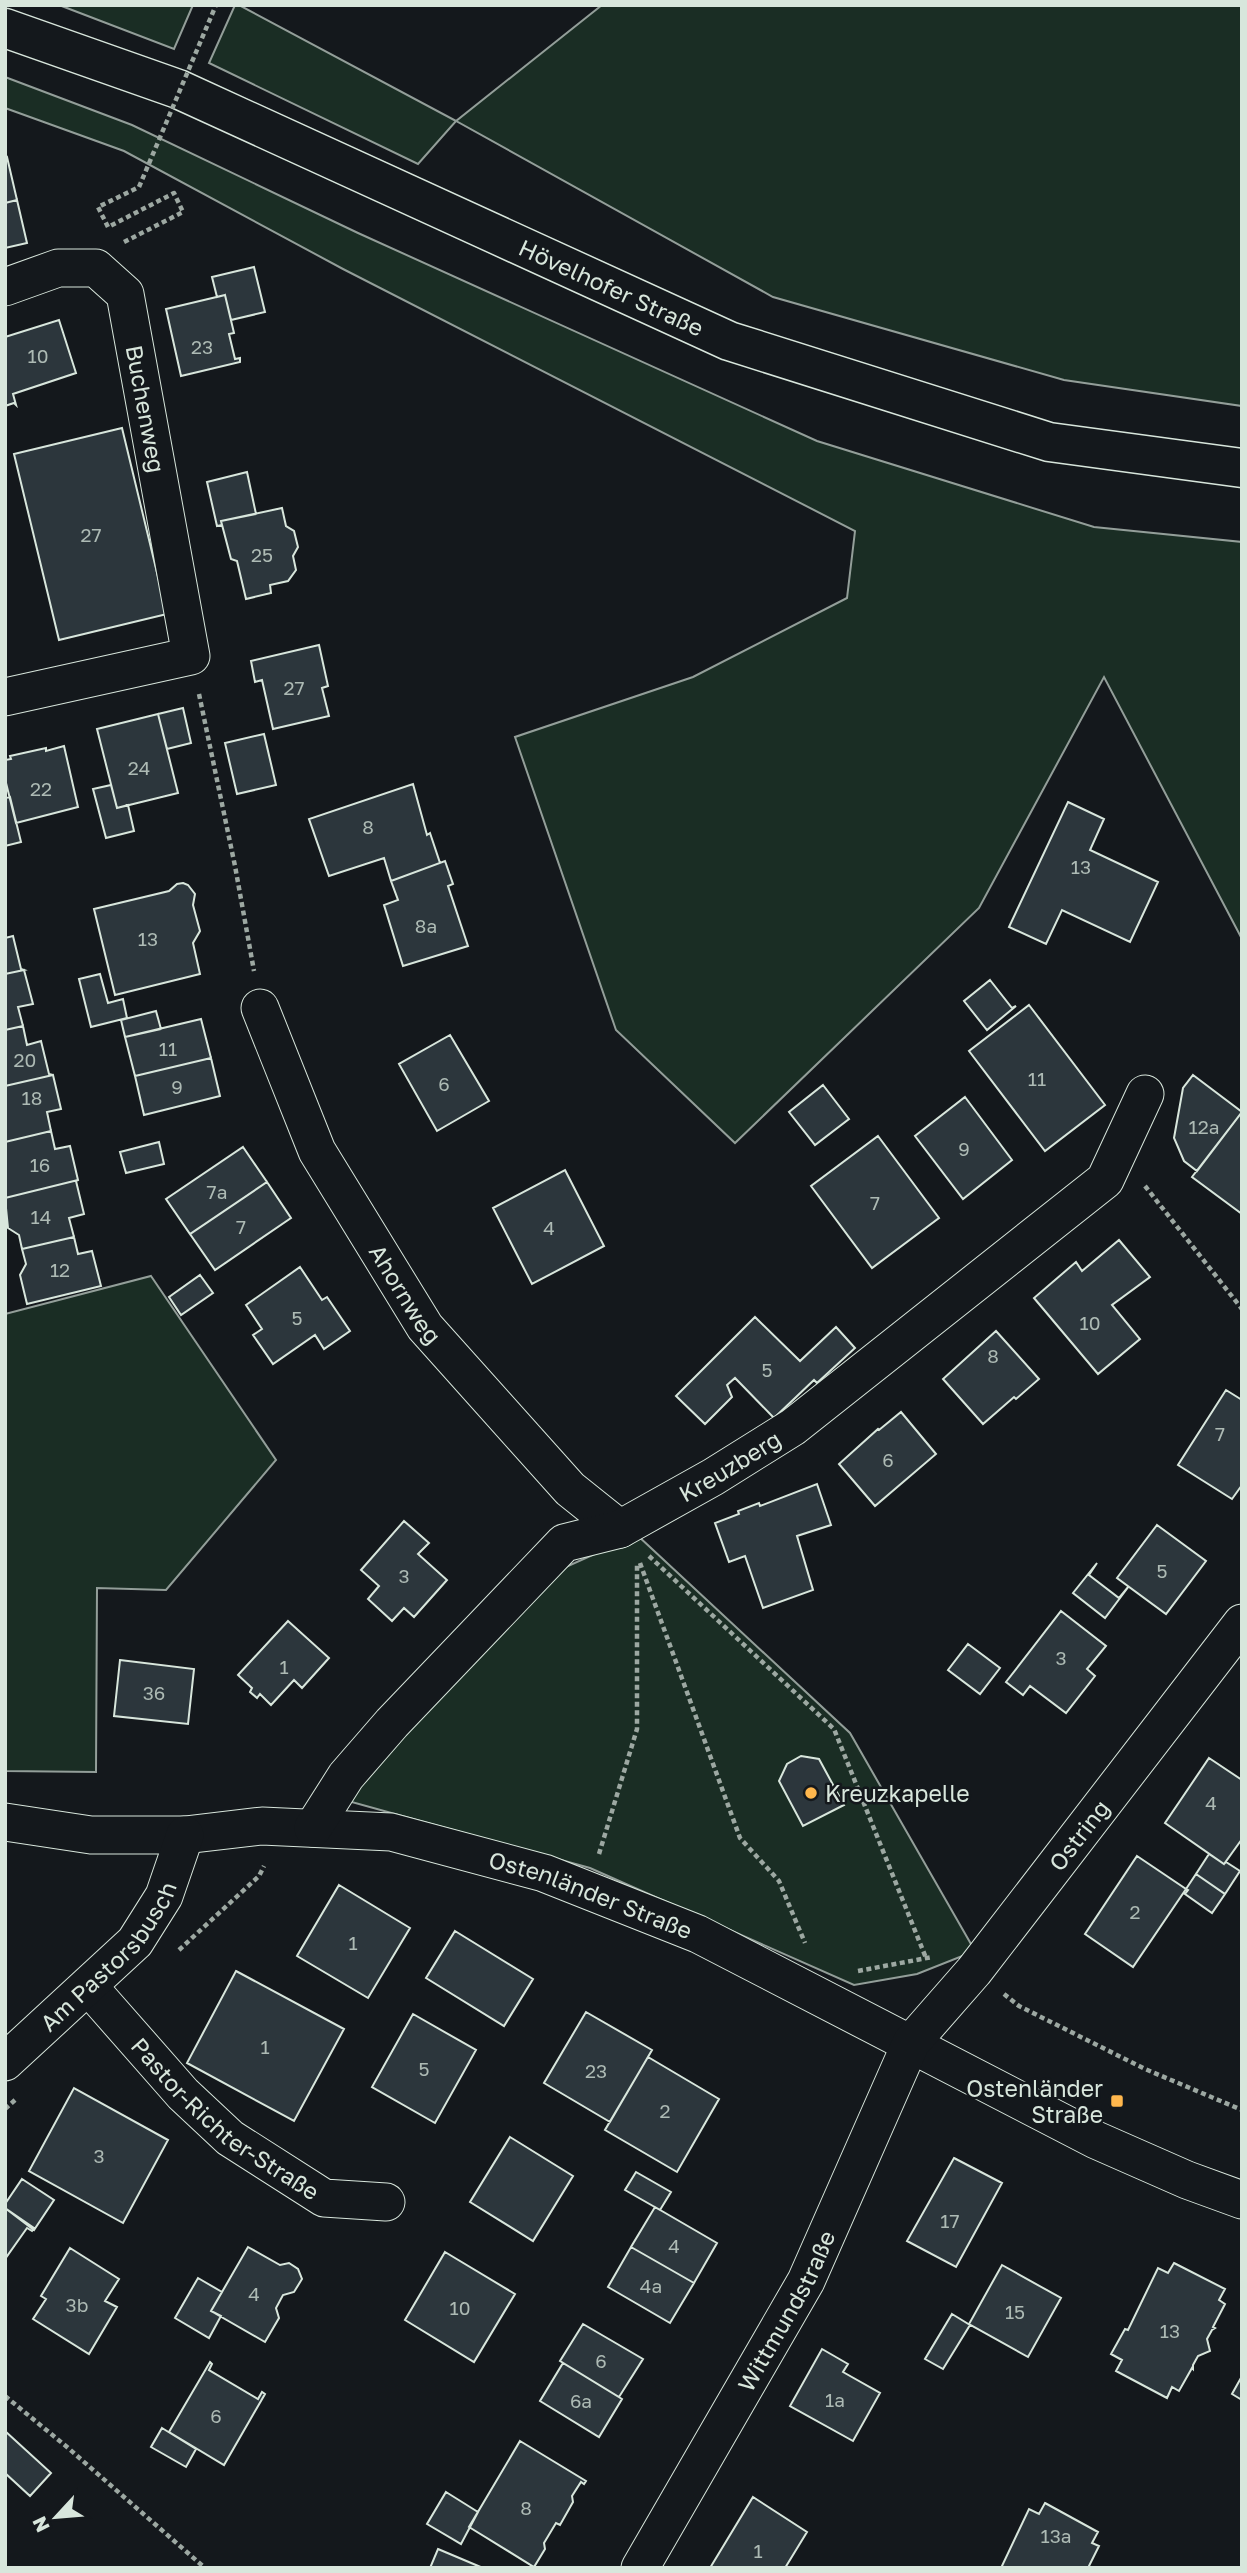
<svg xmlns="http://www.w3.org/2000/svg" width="1247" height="2573" font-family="'Golos Text',sans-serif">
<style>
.green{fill:#1a2d24;stroke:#939e99;stroke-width:2}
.building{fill:#2c363c;stroke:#d8e6dc;stroke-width:2}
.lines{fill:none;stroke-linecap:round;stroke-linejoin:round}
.street-casing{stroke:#d8e6dc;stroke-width:39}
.secondary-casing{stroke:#d8e6dc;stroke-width:41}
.path{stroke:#9da8a2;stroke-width:4.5;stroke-dasharray:5 3.5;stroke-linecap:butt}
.street{stroke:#14181c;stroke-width:37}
.secondary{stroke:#14181c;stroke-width:38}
.path-bridge{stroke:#9da8a2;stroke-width:4.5;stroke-dasharray:5 3.5;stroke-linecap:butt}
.poi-dot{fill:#ffb74d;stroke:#14181c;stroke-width:2.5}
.labels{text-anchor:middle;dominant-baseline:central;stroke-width:5;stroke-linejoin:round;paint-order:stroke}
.number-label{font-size:19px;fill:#adbab4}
.street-label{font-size:23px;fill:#d8e6dc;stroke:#14181c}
.poi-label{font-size:23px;fill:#d8e6dc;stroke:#14181c;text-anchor:start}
</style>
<rect width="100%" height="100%" fill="#14181c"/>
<!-- green -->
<path class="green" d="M59,5H193L174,49Z
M235,5H239L456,121L602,5H1242V406L1064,380L773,297L456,121L418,164L209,63Z
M5,77L132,125L358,233L817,441L1094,527L1242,542V939L1104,677L979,908L735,1143L616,1030L515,737L693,677L847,598L855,531L343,269L124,151L5,108Z
M151,1276L276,1460L166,1590L97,1588L96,1772L5,1771V1314Z
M637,1535L850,1733L975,1951L917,1974L854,1985L590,1868L348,1801L539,1579Z"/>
<!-- building -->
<path class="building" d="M7,157L17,200L5,203V158Z
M17,200L27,243L5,248V203Z
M254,267L265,312L231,320L225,295L217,297L212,277Z
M225,295L234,333L229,334L235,359L240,358V362L181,376L166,309Z
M59,320L76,373L13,394L16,405L14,403L5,406V337Z
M122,428L167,614L59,640L14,454Z
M247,472L256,514L221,521L222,525L217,526L207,482Z
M282,508L286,526L294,531L298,547L293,556L296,570L288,581L270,585L271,593L246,599L237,561L231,559L221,521Z
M319,645L328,686L322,688L329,716L273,729L262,680L255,682L251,661Z
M183,708L191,743L167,749L158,714Z
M158,714L178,793L117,808L97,729Z
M264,734L276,785L237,794L225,743Z
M64,746L78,807L16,823L5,779V760L11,759L10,756L46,748V751Z
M413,784L427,835L430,833L440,863L391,881L384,858L329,876L309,819Z
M111,785L117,808L128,805L134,831L106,838L93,789Z
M10,797L21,842L5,846V798Z
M1068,802L1104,819L1090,850L1158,882L1130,942L1062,910L1046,944L1009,927Z
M445,861L453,884L448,886L468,946L403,966L384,905L398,900L391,881Z
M183,883L188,885L195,894L193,905L200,931L193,943L200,974L115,995L94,909L169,891L177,884Z
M13,936L21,969L24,970L5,974V938Z
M24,970L33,1004L18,1007L23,1026L5,1030V974Z
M100,974L108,1003L123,999L127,1018L91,1027L79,979Z
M990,980L1012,1008L1016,1006L987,1030L964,1001Z
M1029,1005L1105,1105L1045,1151L969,1051Z
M156,1011L161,1029L125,1037L121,1020Z
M201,1019L211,1058L135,1076L125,1037Z
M23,1026L27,1045L41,1041L49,1074L53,1075L5,1086V1030Z
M450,1035L489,1101L437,1131L399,1064Z
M211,1058L220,1096L144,1115L135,1076Z
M53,1075L61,1109L47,1112L51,1131L5,1142V1086Z
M1193,1075L1242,1112L1197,1171L1184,1161L1174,1138L1183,1088Z
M823,1085L849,1119L815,1145L789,1112Z
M965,1097L1012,1160L963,1199L915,1136Z
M1242,1112V1214L1192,1177Z
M51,1131L55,1149L70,1146L78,1180L5,1198V1142Z
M878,1136L939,1218L872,1268L811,1186Z
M159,1142L164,1164L126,1173L120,1152Z
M243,1147L267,1182L190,1234L166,1199Z
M565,1170L604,1246L532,1284L493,1208Z
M78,1180L76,1181L84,1214L69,1218L74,1237L22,1249L19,1235L8,1228L5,1198Z
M267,1182L291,1218L215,1270L190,1234Z
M74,1237L78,1254L92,1251L101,1286L27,1304L20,1275L26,1264L22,1249Z
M1119,1240L1150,1277L1112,1305L1140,1339L1098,1374L1034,1298L1076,1262L1082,1271Z
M300,1267L322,1300L327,1297L350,1331L324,1349L315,1335L273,1364L253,1335L262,1329L246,1305Z
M200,1275L213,1293L181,1315L169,1297Z
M755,1317L800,1361L836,1327L855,1348L817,1383L814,1380L774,1418L735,1378L727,1385L732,1397L705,1424L676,1396Z
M996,1331L1039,1379L1016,1399L1014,1397L983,1424L943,1379Z
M1226,1390L1242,1400V1485L1232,1499L1178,1465Z
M901,1412L936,1454L875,1506L839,1464L878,1429L879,1430Z
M817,1484L831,1525L797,1536L813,1590L763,1608L745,1556L729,1562L715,1523L739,1514L738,1511L759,1503L760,1506Z
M404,1521L429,1543L418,1554L447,1580L414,1617L404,1608L392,1621L368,1599L379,1586L361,1570Z
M1157,1525L1206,1561L1166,1614L1117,1578Z
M1097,1563L1089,1575L1119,1598L1129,1586L1105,1618L1073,1593Z
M1061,1611L1106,1646L1087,1669L1095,1676L1066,1713L1030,1686L1023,1695L1006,1682Z
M288,1621L329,1658L302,1688L294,1680L271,1705L260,1694L257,1698L250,1692L252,1688L238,1675Z
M968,1644L1000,1668L980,1694L948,1670Z
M120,1660L194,1669L188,1724L114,1716Z
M801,1756L819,1759L844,1805L803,1826L779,1781L787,1764Z
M1209,1758L1242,1780V1839L1224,1864L1165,1823Z
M1209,1854L1224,1864L1226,1862L1240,1871L1225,1894L1196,1874Z
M1137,1856L1186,1889L1133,1967L1085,1934Z
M1196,1874L1225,1894L1212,1913L1185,1894L1188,1890L1186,1889Z
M339,1885L410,1928L368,1998L297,1956Z
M455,1931L533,1979L504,2026L426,1978Z
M236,1971L344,2029L294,2121L187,2063Z
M586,2012L652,2050L610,2122L544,2083Z
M413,2014L476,2050L435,2123L372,2087Z
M648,2057L719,2099L677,2172L605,2130Z
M74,2088L168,2140L123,2223L29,2171Z
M510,2137L573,2176L533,2241L470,2202Z
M954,2158L1002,2183L956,2267L907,2241Z
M636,2172L671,2192L660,2210L625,2190Z
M22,2179L54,2200L34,2230L5,2208V2204Z
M655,2207L717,2243L694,2283L631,2247Z
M5,2208L34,2228L32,2231L27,2228L5,2259Z
M248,2247L280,2265L289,2263L298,2269L302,2279L294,2292L283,2295L276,2308L279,2318L265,2342L211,2311Z
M631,2247L694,2283L670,2323L608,2287Z
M70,2248L119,2279L105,2301L117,2307L89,2354L33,2319L46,2299L41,2296Z
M445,2252L515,2294L474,2362L405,2320Z
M1174,2263L1225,2289L1219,2300L1225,2304L1213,2327L1215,2328L1212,2330L1207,2339L1210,2351L1198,2356L1193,2365V2369L1192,2368L1179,2391L1172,2387L1167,2398L1116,2371L1122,2360L1111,2354L1125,2329L1128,2330L1158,2268L1168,2273Z
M1002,2265L1061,2298L1028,2357L969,2324Z
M198,2278L222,2292L211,2311L221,2316L209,2338L175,2318Z
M952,2314L970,2325L943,2369L925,2359Z
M583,2324L643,2359L619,2397L560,2361Z
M822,2349L848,2364L843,2372L880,2393L853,2441L790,2406Z
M210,2362L212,2364L209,2370L258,2399L262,2392L265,2394L224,2465L169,2432Z
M563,2363L622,2399L599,2437L540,2401Z
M1242,2376V2400L1232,2394Z
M162,2428L196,2449L186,2467L151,2447Z
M5,2431L51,2473L30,2496L5,2473Z
M520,2441L586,2481L584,2484L581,2482L572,2496L573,2502L560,2525L556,2523L544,2543L545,2549L534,2567L469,2527Z
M446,2492L478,2512L461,2544L427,2524Z
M753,2497L807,2532L785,2568H710Z
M1045,2503L1098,2532L1092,2543L1099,2546L1088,2568H1001L1029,2509L1039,2514Z
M438,2549L483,2568H430Z"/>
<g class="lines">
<defs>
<g id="street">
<path id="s1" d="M5,287L58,268H96L125,294L191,656L5,697"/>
<path id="s2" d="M260,1008L317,1151L425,1327L570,1489L620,1529"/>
<path id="s3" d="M5,1822L91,1835H185L262,1826L391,1832L544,1873L698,1934L1096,2140L1187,2180L1242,2200"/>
<path id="s4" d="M313,1828L346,1776L392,1723L564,1543L620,1529L713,1477L793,1427L1105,1180L1145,1094"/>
<path id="s5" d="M89,1987L183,2094L230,2138L324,2198L386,2202"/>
<path id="s6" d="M5,2062L135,1942L164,1896L185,1835"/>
<path id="s7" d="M640,2568L806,2281L911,2043L974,1971L1242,1623"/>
</g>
<g id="secondary">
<path id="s8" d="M5,28L178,89L729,341L1049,442L1242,468"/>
</g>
</defs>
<!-- street casing -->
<use href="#street" class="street-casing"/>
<!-- secondary casing -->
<use href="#secondary" class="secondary-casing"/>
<!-- path -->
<path class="path" d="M124,242L183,212L174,193L108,227L98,207L139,187
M199,694L235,866L254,971
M1145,1186L1242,1309
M649,1556L834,1729L926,1958
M640,1563L740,1838L779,1881L805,1943
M599,1854L637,1729V1564
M179,1950L259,1876L264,1866
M858,1971L932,1957
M1004,1994L1019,2006L1145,2069L1242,2110
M5,2109L15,2100
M5,2396L67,2447L205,2568"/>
<!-- street -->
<use href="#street" class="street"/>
<!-- secondary -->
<use href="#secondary" class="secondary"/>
<!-- path-bridge -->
<path class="path-bridge" d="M139,187L216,5"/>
</g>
<!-- markers -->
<g class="poi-dot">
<circle cx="811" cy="1793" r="7"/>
<rect x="1110" y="2094" width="14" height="14" rx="3.5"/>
</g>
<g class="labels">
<!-- number labels -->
<g class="number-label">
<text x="202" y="346">23</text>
<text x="38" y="355">10</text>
<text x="91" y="534">27</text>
<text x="262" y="554">25</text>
<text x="294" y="687">27</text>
<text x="139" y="767">24</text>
<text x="41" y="788">22</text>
<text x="368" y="826">8</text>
<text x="1081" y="866">13</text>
<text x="426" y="925">8a</text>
<text x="148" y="938">13</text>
<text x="168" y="1048">11</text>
<text x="25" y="1059">20</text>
<text x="1037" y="1078">11</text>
<text x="444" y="1083">6</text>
<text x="177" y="1086">9</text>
<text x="32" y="1097">18</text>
<text x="1204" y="1126">12a</text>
<text x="964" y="1148">9</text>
<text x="40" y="1164">16</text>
<text x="217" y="1191">7a</text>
<text x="875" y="1202">7</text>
<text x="41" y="1216">14</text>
<text x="241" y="1226">7</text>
<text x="549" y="1227">4</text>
<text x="60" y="1269">12</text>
<text x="297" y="1317">5</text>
<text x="1090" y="1322">10</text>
<text x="993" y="1355">8</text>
<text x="767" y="1369">5</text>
<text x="1220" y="1433">7</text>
<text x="888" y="1459">6</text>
<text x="1162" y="1570">5</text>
<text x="404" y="1575">3</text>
<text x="1061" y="1657">3</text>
<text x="284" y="1666">1</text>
<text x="154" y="1692">36</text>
<text x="1211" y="1802">4</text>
<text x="1135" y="1911">2</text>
<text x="353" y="1942">1</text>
<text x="265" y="2046">1</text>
<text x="424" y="2068">5</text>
<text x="596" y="2070">23</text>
<text x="665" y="2110">2</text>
<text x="99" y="2155">3</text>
<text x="950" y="2220">17</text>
<text x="674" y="2245">4</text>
<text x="651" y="2285">4a</text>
<text x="254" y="2293">4</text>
<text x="77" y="2304">3b</text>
<text x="460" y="2307">10</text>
<text x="1015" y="2311">15</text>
<text x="1170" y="2330">13</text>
<text x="601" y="2360">6</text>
<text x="835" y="2399">1a</text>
<text x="581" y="2400">6a</text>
<text x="216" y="2415">6</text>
<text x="526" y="2507">8</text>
<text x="1056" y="2535">13a</text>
<text x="758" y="2550">1</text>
</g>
<!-- street labels -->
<g class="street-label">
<text stroke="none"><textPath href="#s8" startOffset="660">Hövelhofer Straße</textPath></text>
<text stroke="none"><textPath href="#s1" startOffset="250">Buchenweg</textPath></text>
<text stroke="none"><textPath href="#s2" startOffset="322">Ahornweg</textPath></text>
<text stroke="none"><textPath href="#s4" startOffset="565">Kreuzberg</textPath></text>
<text stroke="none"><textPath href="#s7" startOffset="859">Ostring</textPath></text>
<text stroke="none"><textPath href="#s3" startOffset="597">Ostenländer Straße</textPath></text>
<text stroke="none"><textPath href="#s6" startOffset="149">Am Pastorsbusch</textPath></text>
<text stroke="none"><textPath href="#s5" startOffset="191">Pastor-Richter-Straße</textPath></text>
<text stroke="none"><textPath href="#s7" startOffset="296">Wittmundstraße</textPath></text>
</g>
<!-- poi labels -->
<g class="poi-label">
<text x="825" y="1793">Kreuzkapelle</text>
<text x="1103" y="2088" text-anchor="end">Ostenländer<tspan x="1103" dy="26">Straße</tspan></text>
</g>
</g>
<!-- border -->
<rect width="1247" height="2573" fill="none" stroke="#d8e6dc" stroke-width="14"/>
<!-- north arrow -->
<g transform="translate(56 2517) rotate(244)" stroke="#14181c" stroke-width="5" paint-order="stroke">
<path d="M0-5L12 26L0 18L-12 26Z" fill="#d8e6dc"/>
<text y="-10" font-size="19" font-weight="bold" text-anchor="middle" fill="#d8e6dc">N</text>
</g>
</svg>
